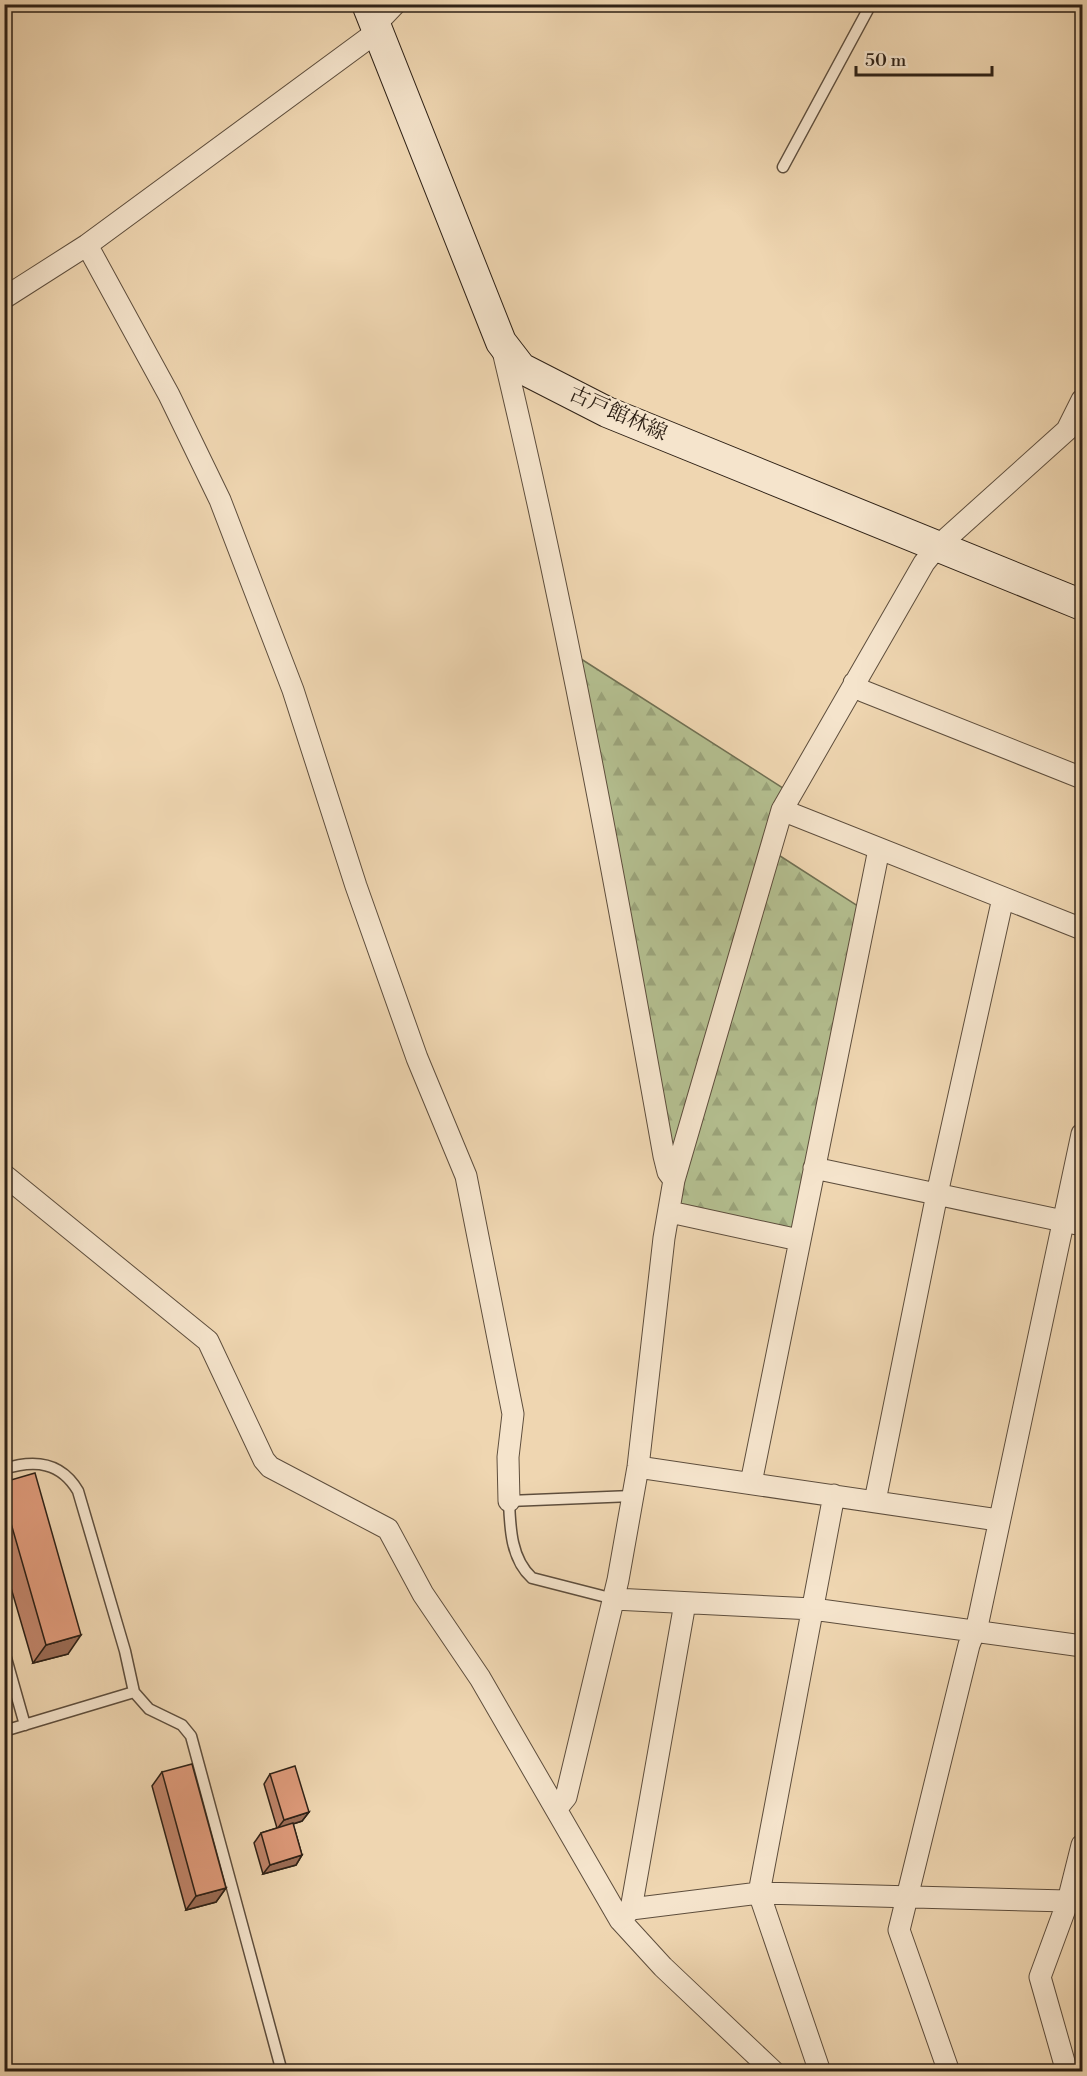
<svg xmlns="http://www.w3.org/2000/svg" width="1087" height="2076" font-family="'Libre Bodoni','Noto Serif JP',serif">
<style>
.forest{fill:url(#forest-firs);stroke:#717053;stroke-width:1.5}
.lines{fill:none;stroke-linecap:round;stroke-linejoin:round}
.service-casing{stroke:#5e4e3d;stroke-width:13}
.minor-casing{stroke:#5e4e3d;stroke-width:23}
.secondary-casing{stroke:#2e2116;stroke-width:32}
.service{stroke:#f5e4cc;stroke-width:10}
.minor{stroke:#f5e4cc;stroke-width:21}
.secondary{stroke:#f5e4cc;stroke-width:30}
.wall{fill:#bf8469;stroke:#2e2116;stroke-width:1.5}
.shaded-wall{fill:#9b6c55;stroke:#2e2116;stroke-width:1.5}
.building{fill:#de9a7a;stroke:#2e2116;stroke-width:1.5}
.labels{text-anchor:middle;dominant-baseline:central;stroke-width:4.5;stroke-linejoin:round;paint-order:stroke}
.street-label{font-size:21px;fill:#2e2116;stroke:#f5e4cc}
</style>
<defs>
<pattern id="forest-firs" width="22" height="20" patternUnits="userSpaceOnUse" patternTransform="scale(1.5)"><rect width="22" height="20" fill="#b4bf90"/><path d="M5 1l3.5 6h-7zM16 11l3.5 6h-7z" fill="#9ba47b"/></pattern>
</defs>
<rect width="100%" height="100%" fill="#efd6b1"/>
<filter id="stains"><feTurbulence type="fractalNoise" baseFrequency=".00333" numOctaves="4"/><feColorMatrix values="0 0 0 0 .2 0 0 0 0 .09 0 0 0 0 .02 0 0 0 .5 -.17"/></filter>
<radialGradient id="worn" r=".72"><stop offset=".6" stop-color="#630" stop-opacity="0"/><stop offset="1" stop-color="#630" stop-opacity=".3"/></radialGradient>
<!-- forest -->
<path class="forest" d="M578,657L783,788L672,1160Z
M777,854L858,906L801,1234L679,1204L682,1177Z"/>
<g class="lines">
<defs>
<path id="service" d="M783,167L871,4
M4,1469C35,1459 61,1462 78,1491L125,1651L134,1692
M614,1599L532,1578C511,1559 510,1528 509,1501L632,1496
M4,1651L25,1725
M4,1731L134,1692L149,1709L182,1725L191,1736L282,2072"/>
<path id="minor" d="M375,25L395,4
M87,245L169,395L220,500L293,690L356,886L417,1058L466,1176L513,1414L508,1457L509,1501
M4,298L87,245L378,31
M503,351C567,618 616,886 664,1156L668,1172L674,1180
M854,683L863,691L1082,778
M782,810L1082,929
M814,1168L1082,1225
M4,1175L208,1341L264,1460L270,1467L388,1529L423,1594L480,1678L620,1920L663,1967L774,2072
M670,1212L799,1240
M638,1467L998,1520
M751,1483L879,849
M875,1501L937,1194L1003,898
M614,1599L813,1609L1082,1646
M557,1808L566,1797L618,1580L638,1467L664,1238L674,1180L782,810L924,563L937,547L1067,430L1082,400
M631,1909L685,1603
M620,1920L631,1909L759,1893L1068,1901
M820,2072L759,1893L834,1495
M949,2072L899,1930L969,1645L978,1622L1082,1134
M1067,2072L1040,1977L1068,1901L1082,1845"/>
<path id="secondary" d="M367,4L501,342L521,368L607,412L1082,605"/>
</defs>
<!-- service casing -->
<use href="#service" class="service-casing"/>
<!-- minor casing -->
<use href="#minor" class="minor-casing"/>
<!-- secondary casing -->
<use href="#secondary" class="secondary-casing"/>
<!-- service -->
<use href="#service" class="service"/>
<!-- minor -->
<use href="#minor" class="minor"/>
<!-- secondary -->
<use href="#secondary" class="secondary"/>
</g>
<!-- wall -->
<path class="wall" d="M4,1482L68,1654L33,1663L4,1564Z
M162,1772L226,1888L216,1902L186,1910L152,1786Z
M270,1774L309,1812L302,1821L293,1824L302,1855L296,1865L263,1874L254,1843L261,1833L277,1828L264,1784Z"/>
<!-- shaded-wall -->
<path class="shaded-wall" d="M81,1635L68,1654L33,1663L46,1645Z
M309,1812L302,1821L277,1829L284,1820Z
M302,1855L296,1865L263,1874L270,1865Z
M226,1888L216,1902L186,1910L196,1896Z"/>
<!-- building -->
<path class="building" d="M35,1473L81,1635L46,1645L4,1499V1482Z
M192,1764L226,1888L196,1896L162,1772Z
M295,1766L309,1812L284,1820L270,1774Z
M293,1823L302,1855L270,1865L261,1833Z"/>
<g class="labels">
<!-- street labels -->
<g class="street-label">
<text transform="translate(618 414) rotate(24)">古戸館林線</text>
</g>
</g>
<!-- margin -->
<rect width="1087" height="2076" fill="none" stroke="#efd6b1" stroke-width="24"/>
<rect x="6" y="6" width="1075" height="2064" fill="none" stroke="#2e2116" stroke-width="3"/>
<rect x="12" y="12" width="1063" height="2052" fill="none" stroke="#2e2116" stroke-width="1.5"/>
<!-- scale -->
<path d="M856 66v9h136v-9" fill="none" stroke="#2e2116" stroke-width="3"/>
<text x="865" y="66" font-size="18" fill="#2e2116" stroke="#f5e4cc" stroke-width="4.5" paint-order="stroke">50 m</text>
<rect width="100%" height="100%" filter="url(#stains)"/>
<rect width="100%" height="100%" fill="url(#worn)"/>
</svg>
